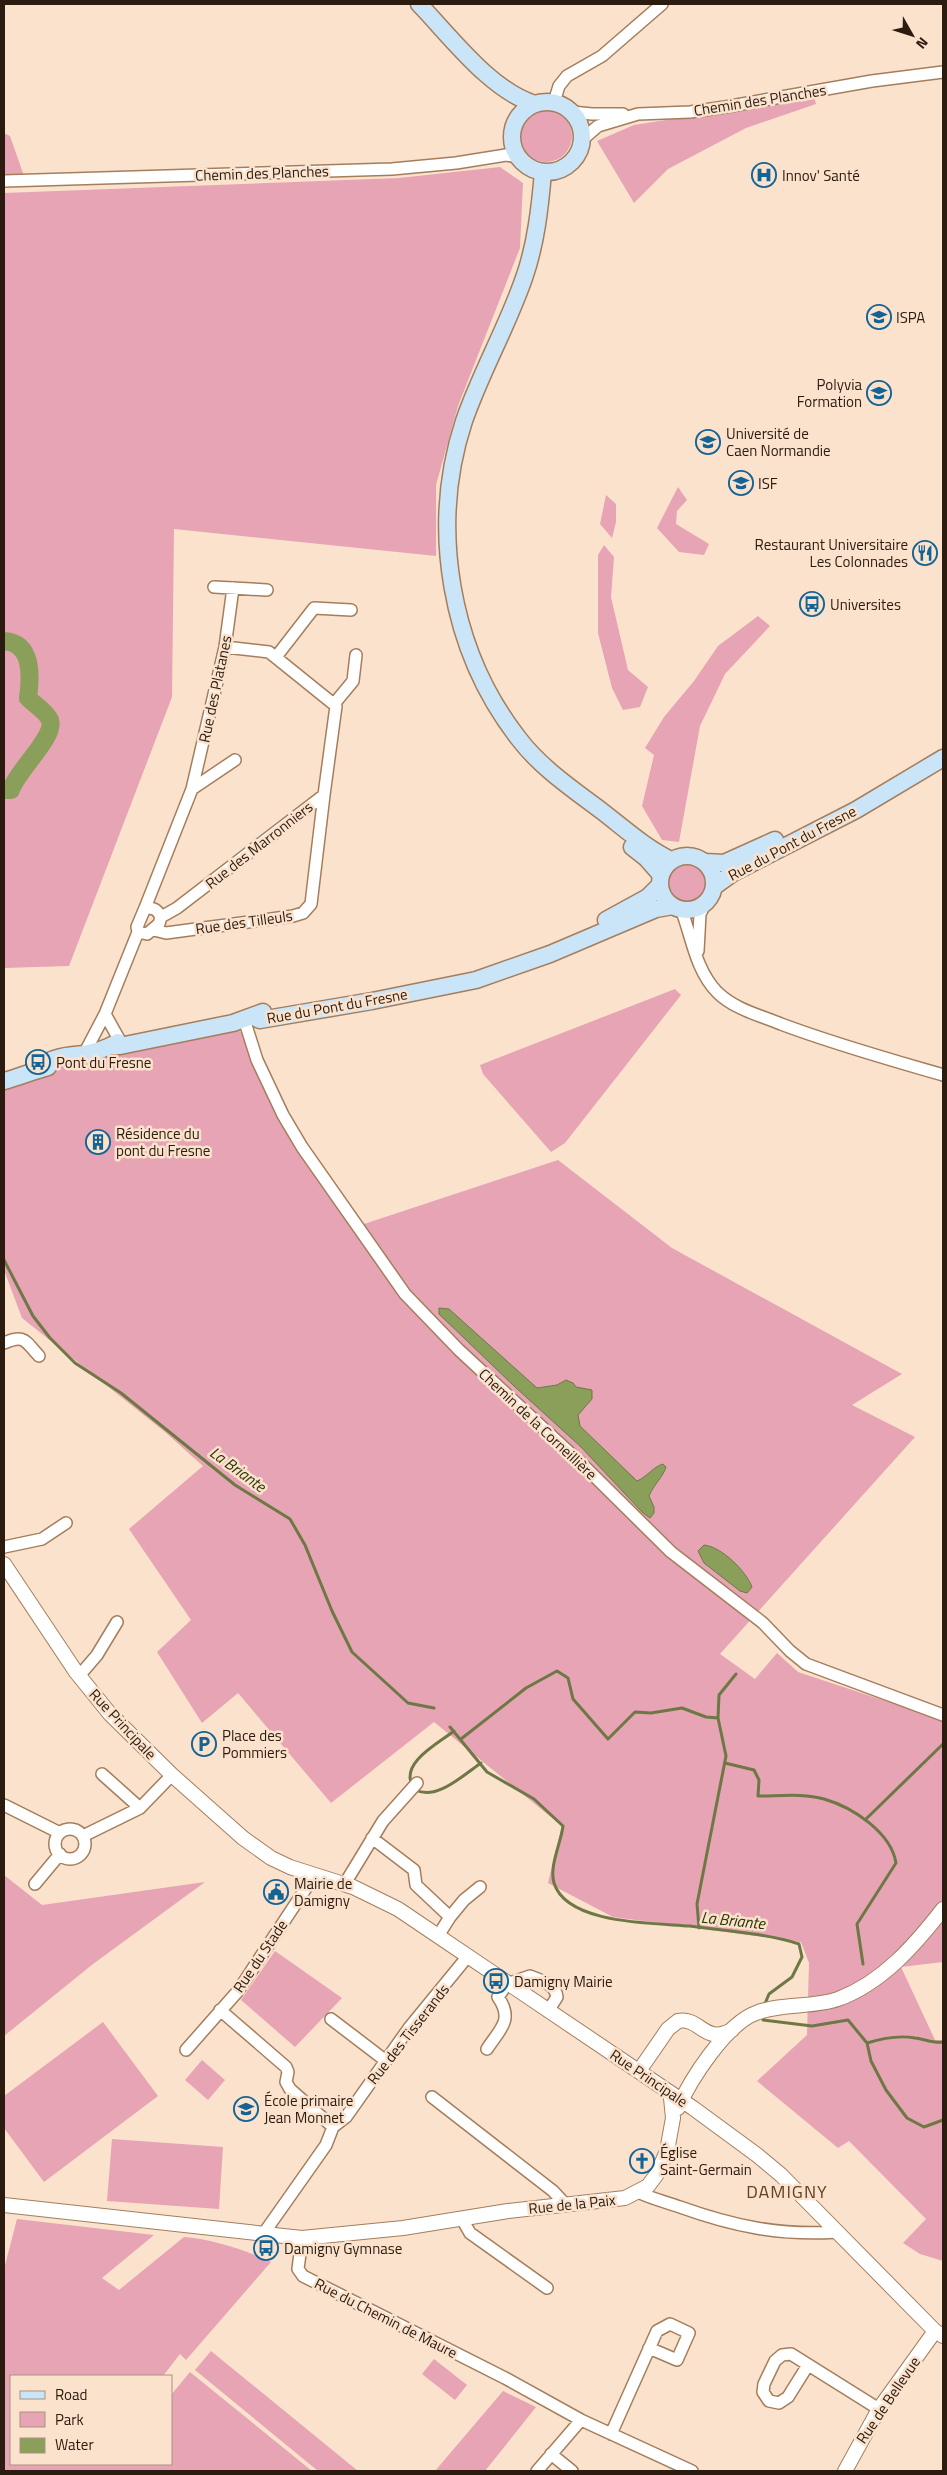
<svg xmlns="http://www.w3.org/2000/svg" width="947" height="2475" font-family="'Titillium Web',sans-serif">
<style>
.green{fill:#e6a4b4}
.water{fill:#8a9f5a;stroke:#6e7844}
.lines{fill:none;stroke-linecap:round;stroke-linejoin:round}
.stream{stroke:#6e7844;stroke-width:3}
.river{stroke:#8a9f5a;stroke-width:18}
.minor-casing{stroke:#a47e5c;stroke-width:14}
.tertiary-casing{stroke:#a47e5c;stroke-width:16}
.secondary-casing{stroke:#a47e5c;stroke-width:19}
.minor{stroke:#fff;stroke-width:11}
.tertiary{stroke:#fff;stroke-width:14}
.secondary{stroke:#cbe5f8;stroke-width:16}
.labels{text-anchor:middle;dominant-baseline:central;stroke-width:5;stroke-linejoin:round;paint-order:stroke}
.street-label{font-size:15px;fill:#2b1c0f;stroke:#fbe2cd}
.poi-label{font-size:15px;fill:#2b1c0f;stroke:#fbe2cd;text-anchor:start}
.water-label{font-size:16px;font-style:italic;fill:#293600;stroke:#fbe2cd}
.quarter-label{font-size:18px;letter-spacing:1px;fill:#654322;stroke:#fbe2cd}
</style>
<rect width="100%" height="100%" fill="#fbe2cd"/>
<!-- green -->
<path class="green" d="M814,97L816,104L746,128L668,169L634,203L597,141L634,125Z
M520 136a26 26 0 1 1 52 0a26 26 0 1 1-52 0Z
M4,133L10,136L24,176H4Z
M500,167L523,183L520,248L458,406L436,485V556L174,529L172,697L69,966L4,968V193L399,178Z
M678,487L687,500L677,511L676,524L709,544L704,555L679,552L657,528Z
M606,495L616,504V522L612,538L600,524Z
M604,545L614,557L611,597L628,670L648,687L640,707L623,710L612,688L598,633V555Z
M758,616L770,626L725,674L700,726L679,842L662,840L642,806L654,755L645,748L664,717L694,681L718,646Z
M667 883a21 21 0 1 1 42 0a21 21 0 1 1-42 0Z
M675,989L681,995L565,1143L551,1152L483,1074L480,1065Z
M232,1027L241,1032L247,1042L279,1121L326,1191L355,1227L558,1160L672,1248L902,1374L852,1405L915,1437L720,1654L755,1679L777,1653L798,1672L943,1720V1962L901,1967L935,2040H943V2261L920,2254L903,2243L926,2219L849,2141L838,2148L757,2081L807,2035L809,1963L801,1942L613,1917L548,1883L562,1826L434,1722L331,1803L238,1693L202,1723L157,1652L191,1620L129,1529L203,1466L165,1432L22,1318L4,1270V1079L146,1044Z
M4,1875L42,1905L205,1882L93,1964L4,2036Z
M275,1951L342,1998L295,2047L241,2000Z
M103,2022L158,2096L44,2182L4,2128V2096Z
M202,2060L225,2080L208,2100L185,2080Z
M112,2139L223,2147L219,2209L107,2201Z
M17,2219L154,2235L102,2278L119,2290L184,2237C216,2240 242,2249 271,2262L186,2360L180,2354L163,2376H11V2464H171V2395L190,2372L312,2471H4V2269Z
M211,2351L358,2471H318L195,2370Z
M434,2359L467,2385L455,2400L422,2374Z
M503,2391L536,2407L485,2471H435Z"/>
<!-- water -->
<path class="water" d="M439,1308L449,1309L537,1388L557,1385L566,1380L573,1383L576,1387L592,1390V1399L578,1415L580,1426L637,1481C647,1477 653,1467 663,1464L666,1467C663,1477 654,1484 649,1496L654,1507V1513L650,1518L642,1512L581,1447L514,1386L439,1314Z
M704,1545C722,1547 746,1571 752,1587L747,1593L740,1591L704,1563L698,1551Z"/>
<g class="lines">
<!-- stream -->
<path class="stream" d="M4,1260L33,1316L50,1338L75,1363L121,1393L235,1485L290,1519L305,1545L332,1611L352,1652L408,1703L434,1708
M450,1727L487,1772L534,1799L563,1826C561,1843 549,1866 554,1883C567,1925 656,1923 690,1926C726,1931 764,1933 799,1944L802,1957L792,1977L769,1994L764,2006
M461,1739L526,1688L557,1671L568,1678L573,1699L608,1739L635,1712L651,1713L682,1708L706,1717L718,1718L719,1695L736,1674
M725,1763L754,1770L759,1780L758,1796C779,1796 804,1793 824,1799C852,1807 891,1832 896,1863L857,1924L863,1964
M412,1785C401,1762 439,1743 454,1731
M416,1790C436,1801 465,1774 481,1763
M866,1819L943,1744
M699,1928L697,1904L726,1756L718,1718
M764,2015L763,2020L812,2026L848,2020L867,2043L871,2061L886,2090L907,2118L924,2127L943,2120
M867,2043C883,2038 899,2035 915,2038C925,2039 934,2044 943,2042"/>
<!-- river -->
<path class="river" d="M4,641C33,643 31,676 28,698C35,705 46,711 50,720C56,737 17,770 11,790H4"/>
<defs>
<path id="minor" d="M554,102L559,86L567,76L602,56L662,4
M572,112L592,114H623
M583,139L598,126L638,114L690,112L725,107L872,81L943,72
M4,181L392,169L456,163L506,155L519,157
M214,587L267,590
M276,657L314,608L351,610
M334,704L353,681L356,655
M192,789L235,760
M145,908L192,789L225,647L233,588
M681,909C692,937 695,969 717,992C734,1009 759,1015 781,1024C834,1044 888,1059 943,1075
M161,917L177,908L324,795L336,706L269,652L225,647
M154,930L166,933L293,916L303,913L311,904L324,795
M698,951L700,914L706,902
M105,1014L120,1041
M244,1019L257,1060L283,1115L302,1147L405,1294L459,1350L583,1465L671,1552L763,1623L790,1651L806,1664L943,1715
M84,1054L105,1014L138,932L137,927L145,908C154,908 157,909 161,917L159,924L147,934L138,932
M4,1343C25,1334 25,1341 39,1356
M4,1547L42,1539L66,1523
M79,1676L97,1655L117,1622
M102,1774L140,1808
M4,1805L60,1833
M55 1844a15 15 0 1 1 30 0a15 15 0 1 1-30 0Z
M83,1836L140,1808L172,1775
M372,1838L414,1870L416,1885L450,1917L438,1936
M35,1884L60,1854
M344,1885L383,1821L417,1783
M450,1917L464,1900L480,1887
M220,2010L286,2067L288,2072L286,2082L290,2089L333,2127
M331,2019L386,2061
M487,2049C500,2029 514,2020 498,1997L507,1984L530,1976C541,1981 555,1983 557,1997L548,2011
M186,2050L238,1991L314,1876
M432,2097L553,2191L565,2204
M640,2193C653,2199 666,2202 680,2207C733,2226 780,2236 837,2232
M462,2219L470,2233L547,2288
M264,2233L326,2145L333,2127L346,2117L409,2028L468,1956
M302,2238L298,2269L303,2276L505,2378L581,2420L692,2471
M808,2365L788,2397L779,2403L769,2401L763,2392L764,2384L775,2361L782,2355L791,2354L874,2406L879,2409
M611,2434L657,2331L670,2324L689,2333L677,2360L649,2348
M551,2454L572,2471
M537,2471L581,2420"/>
<path id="tertiary" d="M4,1564L76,1672L110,1714L172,1775L243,1838L271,1858L290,1867L353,1887L398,1909L693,2108L757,2155L781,2175L935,2331L943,2336
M639,2071L668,2029L678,2021C701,2017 704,2045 732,2030
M678,2108C690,2080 726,2024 756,2013C781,2003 812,2008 838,1999C882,1983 915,1945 943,1909
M4,2205L302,2238L403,2228L508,2211L625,2198L648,2186L657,2174L667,2151L673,2118L671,2098L668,2091
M845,2471L879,2409L935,2331"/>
<path id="secondary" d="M419,4C451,37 491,91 535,104
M512 137a35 35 0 1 1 70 0a35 35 0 1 1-70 0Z
M543,172C540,207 536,244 524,278C507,327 481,372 464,421C429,527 450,651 519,739C541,768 574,790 603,812C625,829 646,848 671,860
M632,847L646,858L661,875
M660 883a27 27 0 1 1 54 0a27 27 0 1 1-54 0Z
M705,862L724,863L775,840
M715,886L733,873L856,810L943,758
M606,920L648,897L660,885
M254,1017L260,1020L372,1001L476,980L550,954L656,909L673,906
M110,1046H120L233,1023L263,1012
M39,1068C49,1057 70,1055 84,1054C96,1052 109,1047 118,1042
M4,1081C19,1077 33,1071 48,1067"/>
</defs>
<!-- minor casing -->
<use href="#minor" class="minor-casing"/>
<!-- tertiary casing -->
<use href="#tertiary" class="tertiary-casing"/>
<!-- secondary casing -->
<use href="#secondary" class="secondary-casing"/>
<!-- minor -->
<use href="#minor" class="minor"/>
<!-- tertiary -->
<use href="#tertiary" class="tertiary"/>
<!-- secondary -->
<use href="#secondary" class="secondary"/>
</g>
<!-- icons -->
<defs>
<symbol id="hospital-ring" viewBox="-11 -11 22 22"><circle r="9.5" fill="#fbe2cd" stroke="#136395" stroke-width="1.5"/><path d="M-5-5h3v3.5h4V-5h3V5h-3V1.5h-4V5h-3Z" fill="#136395"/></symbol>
<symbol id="university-ring" viewBox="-11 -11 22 22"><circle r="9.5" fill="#fbe2cd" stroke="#136395" stroke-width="1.5"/><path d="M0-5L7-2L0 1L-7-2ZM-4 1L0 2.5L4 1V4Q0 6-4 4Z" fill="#136395"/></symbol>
<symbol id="restaurant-ring" viewBox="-11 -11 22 22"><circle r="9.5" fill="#fbe2cd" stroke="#136395" stroke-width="1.5"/><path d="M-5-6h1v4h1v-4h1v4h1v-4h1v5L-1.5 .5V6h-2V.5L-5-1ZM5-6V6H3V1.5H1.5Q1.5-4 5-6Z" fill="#136395"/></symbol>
<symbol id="bus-ring" viewBox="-11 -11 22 22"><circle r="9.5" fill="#fbe2cd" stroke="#136395" stroke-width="1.5"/><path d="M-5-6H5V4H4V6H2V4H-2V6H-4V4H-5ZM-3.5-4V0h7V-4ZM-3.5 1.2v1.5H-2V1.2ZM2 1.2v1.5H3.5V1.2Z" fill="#136395"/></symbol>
<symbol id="building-ring" viewBox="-11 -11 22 22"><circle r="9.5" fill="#fbe2cd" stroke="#136395" stroke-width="1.5"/><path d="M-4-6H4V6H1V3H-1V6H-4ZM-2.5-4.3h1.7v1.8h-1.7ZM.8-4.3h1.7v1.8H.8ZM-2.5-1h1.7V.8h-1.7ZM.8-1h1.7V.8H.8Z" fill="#136395"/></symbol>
<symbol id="parking-ring" viewBox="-11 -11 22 22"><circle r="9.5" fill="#fbe2cd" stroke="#136395" stroke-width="1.5"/><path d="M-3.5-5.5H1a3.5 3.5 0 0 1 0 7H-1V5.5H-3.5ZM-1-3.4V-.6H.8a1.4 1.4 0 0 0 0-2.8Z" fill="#136395"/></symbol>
<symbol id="civic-ring" viewBox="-11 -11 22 22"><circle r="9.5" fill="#fbe2cd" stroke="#136395" stroke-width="1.5"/><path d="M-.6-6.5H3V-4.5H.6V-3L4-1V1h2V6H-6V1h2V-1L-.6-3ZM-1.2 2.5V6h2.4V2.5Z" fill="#136395"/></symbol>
<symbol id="school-ring" viewBox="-11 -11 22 22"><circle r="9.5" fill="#fbe2cd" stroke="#136395" stroke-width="1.5"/><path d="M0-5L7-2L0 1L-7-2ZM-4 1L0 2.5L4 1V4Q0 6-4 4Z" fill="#136395"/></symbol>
<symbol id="church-ring" viewBox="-11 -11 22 22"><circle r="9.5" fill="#fbe2cd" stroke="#136395" stroke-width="1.5"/><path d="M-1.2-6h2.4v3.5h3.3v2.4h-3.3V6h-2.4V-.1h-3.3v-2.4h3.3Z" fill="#136395"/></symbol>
</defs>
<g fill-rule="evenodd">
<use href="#hospital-ring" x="750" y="161" width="28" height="28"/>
<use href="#university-ring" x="865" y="303" width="28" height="28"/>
<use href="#university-ring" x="865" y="379" width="28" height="28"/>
<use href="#university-ring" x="694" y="428" width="28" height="28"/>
<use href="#university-ring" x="727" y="469" width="28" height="28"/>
<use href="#restaurant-ring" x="911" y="539" width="28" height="28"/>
<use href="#bus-ring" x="798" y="590" width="28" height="28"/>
<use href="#bus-ring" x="24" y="1048" width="28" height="28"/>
<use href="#building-ring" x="84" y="1128" width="28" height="28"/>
<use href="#parking-ring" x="190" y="1730" width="28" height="28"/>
<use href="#civic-ring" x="262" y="1878" width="28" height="28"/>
<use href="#bus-ring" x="482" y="1967" width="28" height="28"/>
<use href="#school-ring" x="232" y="2095" width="28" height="28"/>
<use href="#church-ring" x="628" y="2147" width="28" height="28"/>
<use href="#bus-ring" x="252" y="2234" width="28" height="28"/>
</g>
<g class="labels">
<!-- street labels -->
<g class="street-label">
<text transform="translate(760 100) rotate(-9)">Chemin des Planches</text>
<text transform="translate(262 173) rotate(-2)">Chemin des Planches</text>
<text transform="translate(215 689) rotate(-78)">Rue des Platanes</text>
<text transform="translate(792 843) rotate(-28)">Rue du Pont du Fresne</text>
<text transform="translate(259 845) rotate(-38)">Rue des Marronniers</text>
<text transform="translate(244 922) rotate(-8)">Rue des Tilleuls</text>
<text transform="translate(337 1006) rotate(-10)">Rue du Pont du Fresne</text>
<text transform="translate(538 1424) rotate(43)">Chemin de la Corneillière</text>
<text transform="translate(123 1724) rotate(47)">Rue Principale</text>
<text transform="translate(260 1956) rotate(-56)">Rue du Stade</text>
<text transform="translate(408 2034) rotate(-52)">Rue des Tisserands</text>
<text transform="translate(649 2078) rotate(34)">Rue Principale</text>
<text transform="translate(572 2204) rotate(-6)">Rue de la Paix</text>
<text transform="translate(386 2318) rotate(27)">Rue du Chemin de Maure</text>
<text transform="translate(888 2400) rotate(-56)">Rue de Bellevue</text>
</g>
<!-- poi labels -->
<g class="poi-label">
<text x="782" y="175">Innov' Santé</text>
<text x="896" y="317">ISPA</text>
<text x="862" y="384" text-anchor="end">Polyvia<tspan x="862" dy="17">Formation</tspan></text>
<text x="726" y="433">Université de<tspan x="726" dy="17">Caen Normandie</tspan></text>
<text x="758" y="483">ISF</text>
<text x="908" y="544" text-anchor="end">Restaurant Universitaire<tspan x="908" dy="17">Les Colonnades</tspan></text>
<text x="830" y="604">Universites</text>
<text x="56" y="1062">Pont du Fresne</text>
<text x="116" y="1133">Résidence du<tspan x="116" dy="17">pont du Fresne</tspan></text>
<text x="222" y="1735">Place des<tspan x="222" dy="17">Pommiers</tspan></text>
<text x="294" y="1883">Mairie de<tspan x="294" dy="17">Damigny</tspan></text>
<text x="514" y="1981">Damigny Mairie</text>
<text x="264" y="2100">École primaire<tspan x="264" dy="17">Jean Monnet</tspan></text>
<text x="660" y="2152">Église<tspan x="660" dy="17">Saint-Germain</tspan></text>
<text x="284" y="2248">Damigny Gymnase</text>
</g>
<!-- water labels -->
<g class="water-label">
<text transform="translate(238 1469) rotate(36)">La Briante</text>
<text transform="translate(733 1920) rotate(6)">La Briante</text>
</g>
<!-- quarter labels -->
<g class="quarter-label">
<text x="787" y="2191">DAMIGNY</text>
</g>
</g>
<!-- border -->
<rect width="947" height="2475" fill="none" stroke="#2b1c0f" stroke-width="10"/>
<!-- legend -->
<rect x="10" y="2375" width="162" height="90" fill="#fbe2cd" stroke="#a89381"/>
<rect x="20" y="2391" width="25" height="8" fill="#cbe5f8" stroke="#a89381"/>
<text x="55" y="2400" font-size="15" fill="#2b1c0f">Road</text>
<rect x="20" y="2412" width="25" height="15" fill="#e6a4b4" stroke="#a89381"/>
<text x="55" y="2425" font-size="15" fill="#2b1c0f">Park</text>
<rect x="20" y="2438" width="25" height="15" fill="#8a9f5a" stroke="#a89381"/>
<text x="55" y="2450" font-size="15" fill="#2b1c0f">Water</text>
<!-- north arrow -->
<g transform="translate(912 35) rotate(129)" stroke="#fbe2cd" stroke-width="4" paint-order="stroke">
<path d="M0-4L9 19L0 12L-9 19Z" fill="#2b1c0f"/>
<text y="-8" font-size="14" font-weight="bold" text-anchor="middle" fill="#2b1c0f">N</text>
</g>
</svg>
